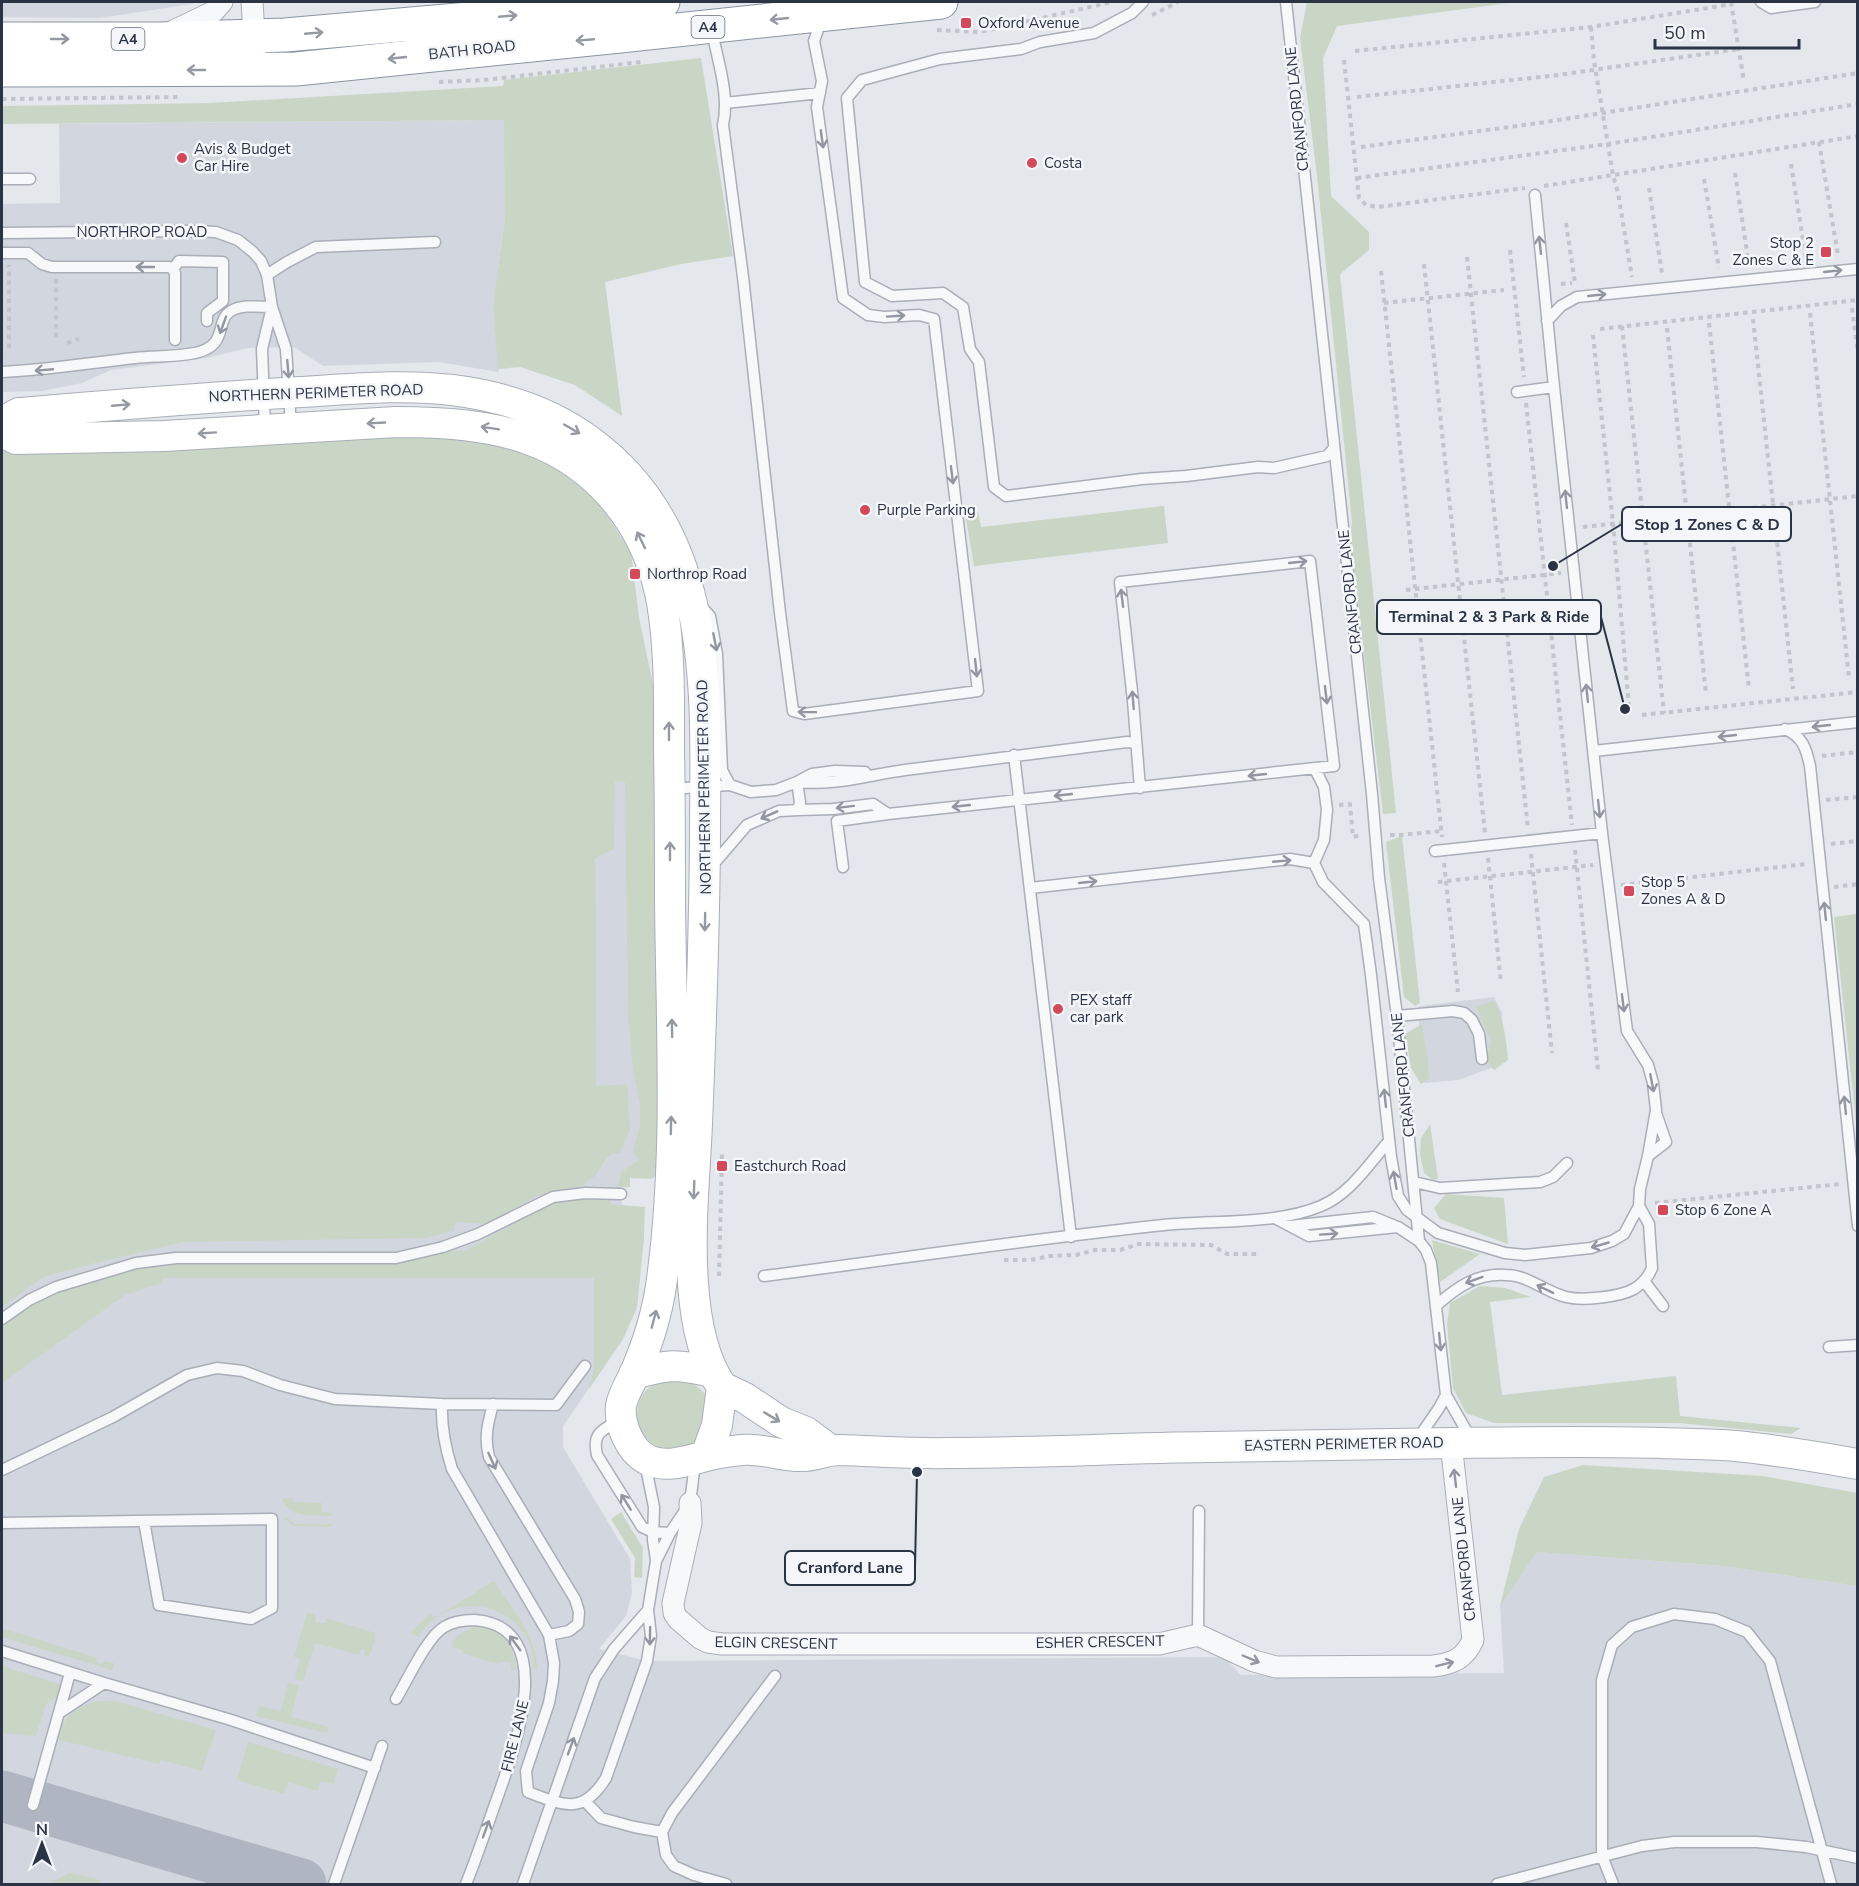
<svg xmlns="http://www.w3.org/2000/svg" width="1859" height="1886" font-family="'Nunito Sans',sans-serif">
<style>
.built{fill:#d2d6de}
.green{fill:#c9d6c5}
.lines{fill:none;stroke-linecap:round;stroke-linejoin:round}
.taxiway{stroke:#b0b6c1;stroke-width:51}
.lane-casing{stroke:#a9aeb7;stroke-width:13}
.street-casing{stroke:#a9aeb7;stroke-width:23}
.secondary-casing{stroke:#a9aeb7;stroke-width:32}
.highway-casing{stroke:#8b94a3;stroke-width:35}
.path{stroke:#c2c5cb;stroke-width:4;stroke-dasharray:4.5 4.5;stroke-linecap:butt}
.lane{stroke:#f7f8fa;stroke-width:10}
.street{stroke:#f7f8fa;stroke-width:21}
.secondary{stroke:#fff;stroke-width:30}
.highway{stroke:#fff;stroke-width:33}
.oneway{stroke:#959aa2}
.oneway2{stroke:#9196a0}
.poi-dot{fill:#d1495b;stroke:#f4f6f9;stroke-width:2}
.labels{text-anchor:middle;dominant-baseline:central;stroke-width:5;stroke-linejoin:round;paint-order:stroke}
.shield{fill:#f4f6f9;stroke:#676e7b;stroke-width:1.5}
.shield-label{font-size:14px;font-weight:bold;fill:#2b3445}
.poi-label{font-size:15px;fill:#2b3445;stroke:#f4f6f9;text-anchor:start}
.street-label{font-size:15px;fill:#2b3445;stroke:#f4f6f9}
.leader{fill:none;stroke:#2b3445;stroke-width:2}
.callout-dot{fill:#2b3445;stroke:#f4f6f9;stroke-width:2}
.callout{fill:#f4f6f9;stroke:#2b3445;stroke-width:2}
.callout-label{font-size:16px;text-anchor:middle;font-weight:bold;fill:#2b3445}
</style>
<rect width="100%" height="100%" fill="#e4e7ec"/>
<!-- built -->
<path class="built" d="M2,2H196L192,4L100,18L2,17Z
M505,120V219L493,304L499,372L439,362L323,366L294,347L248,348L206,358L111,370L82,383L42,391L2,392V204L60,203L59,124Z
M2,457L615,609L649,1156L621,1178V1202L644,1237L637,1307L623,1339L563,1426V1447L630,1559L632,1593L626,1616L599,1649L647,1661L1224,1657L1241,1675L1504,1673L1500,1605L1537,1552L1723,1566L1857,1586V1884H2Z
M1494,997L1502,1013V1064L1458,1080L1425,1083L1418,1014L1419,1006Z"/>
<!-- green -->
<path class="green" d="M1307,2H1516L1337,26L1323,58L1331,196L1369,232V250L1340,274L1396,813L1383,814L1350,536L1352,522L1317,176L1300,38Z
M701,58L733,256L681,264L605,282L622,416L575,385L520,367L498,369L493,304L505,219L504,120L2,124V106L210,103L503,86L504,80Z
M366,435L438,436L498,443L545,461L566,474L585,490L601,506L631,552L639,618L656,698L659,1174L651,1179L630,1178V1187H618L621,1172L639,1160L633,1152L640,1125V1104L633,1069L628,1014L625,782L615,781L614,849L595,858L596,1086L627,1084L630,1130L620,1153H613L605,1160L595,1176L579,1187L557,1190L536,1196L489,1224L457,1222L453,1227L455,1230L426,1238L183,1242L95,1263L43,1277L2,1307V451L183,447Z
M1164,506L1168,543L974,566L965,513L978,512L981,527Z
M1402,836L1420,1003L1415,1006L1404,997L1386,842Z
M1857,914H1858L1857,1131L1834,917Z
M1494,1001C1504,1019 1506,1039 1508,1060L1494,1070L1486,1061L1491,1041L1476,1007Z
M1422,1024L1430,1078L1421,1084L1411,1068L1405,1034Z
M1430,1124L1438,1179L1433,1180L1424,1173L1420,1155L1421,1138Z
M1446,1194L1504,1198L1508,1244L1440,1219L1434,1208Z
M581,1199H610V1204L645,1207L644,1237L637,1307L623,1339L589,1389L594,1369V1278H163L161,1283L125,1295L2,1383V1320L43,1291L186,1253L464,1251L556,1201Z
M1432,1240L1473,1252L1480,1254L1440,1282Z
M1480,1286L1505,1288L1531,1297L1490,1302L1502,1395L1676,1376L1680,1416L1801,1428L1791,1434L1679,1423H1494L1466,1413L1453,1388L1447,1324L1450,1303Z
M661,1380C683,1380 691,1378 706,1395L700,1442C693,1445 685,1450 678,1452C674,1453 669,1450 665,1449C641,1443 629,1416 643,1394C648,1387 655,1384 661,1380Z
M1583,1465L1763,1476L1857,1493V1586L1723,1566L1537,1552L1500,1606L1519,1529L1544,1477Z
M292,1498L293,1502L322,1503V1512L332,1513V1516C313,1515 291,1519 282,1499Z
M621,1512L643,1548L642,1578L634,1577L635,1558L611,1519Z
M284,1518H287L295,1524H332V1527L294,1526Z
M494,1581C511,1608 537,1636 537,1669H534C533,1663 534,1656 532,1650C531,1643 526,1636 521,1630C496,1596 439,1599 419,1637L410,1633L430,1614L434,1618Z
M307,1613L315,1614L316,1623H326V1618L375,1633V1641L369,1657L365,1656V1650L361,1649L359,1655L315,1643L303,1681L295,1679L300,1658L294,1657Z
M475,1626C499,1626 516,1646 516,1670H511V1662H499L498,1664L462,1653L463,1650L452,1647C455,1633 463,1633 475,1626Z
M2,1628L97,1658V1663L102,1664L103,1661L114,1663L112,1670L2,1637Z
M2,1666L62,1685L59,1696L46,1704L36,1736L2,1733Z
M288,1683L299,1685L291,1717L329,1727L327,1733L256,1716L259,1706L281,1711Z
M96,1701H115L216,1730L202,1771L161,1760L159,1764L59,1740C64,1714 72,1711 96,1701Z
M248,1742L338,1769L333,1784L321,1781L318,1791L288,1782L284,1794L237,1780Z
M69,1873L95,1878L103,1884H49Z"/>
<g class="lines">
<!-- taxiway -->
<path class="taxiway" d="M2,1796L301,1884"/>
<defs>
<path id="lane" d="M1143,2L1132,13L1094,33L1040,42L1021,49L940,59L862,80L847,98L865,282L892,296L943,293L963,307L970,349L979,362L994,487L1006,496L1142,479L1186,476L1258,467L1274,468L1327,456L1334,448
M1286,2L1372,794L1379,878L1397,1016L1419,1241
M1761,2L1771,8L1815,2
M712,30C717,60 730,94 723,125L743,277L780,613L793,711L804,714L978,691L934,319L919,315L884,317L868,315L843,298L817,107L822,81L814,41L822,18
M725,103L820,93
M2,179H30
M2,233L193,231L216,232L238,240L253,252L261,261L267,275L272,307L286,349L291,426
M2,253H28L42,264L52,267H169L173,269L175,273V340
M173,269L179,261L223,262V301L207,313V321
M267,275L287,262L316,247L435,242
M1547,321L1561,306L1577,297L1858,269
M2,372C46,370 90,363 135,358C154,356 175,357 195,353C230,345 214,321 231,311C242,304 260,307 272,307
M1517,392L1554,387
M265,428L262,349L272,307
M701,606L710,616L717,654L722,770L730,785
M1785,729C1803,737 1806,748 1810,766L1858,1226
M1594,751L1858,722
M1014,755L1071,1237
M1315,769L1324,787L1327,810L1324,840L1314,863L1323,882L1364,924L1371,975L1391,1157L1398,1196L1407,1210L1438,1233L1505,1253L1525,1255L1591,1248L1612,1241L1624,1234L1639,1206L1640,1189L1648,1156L1656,1110L1653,1083L1648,1065L1627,1031L1602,833L1554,387L1535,195
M797,782C835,786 868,775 905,770C979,760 1053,751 1127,742L1136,743
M670,789L730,785L751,792L776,790L797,782L812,774L835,771L865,772
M798,810L833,809L873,804L888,814
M1435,851L1602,833
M711,867L747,825L779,811L798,810L800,802L797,782
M843,867L837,821L888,814L1334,766L1310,561L1120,582L1133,701L1140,788
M1030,888L1290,859L1314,863
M1397,1016L1453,1011L1464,1013L1472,1020L1479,1034L1482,1059
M1648,1156L1666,1142L1656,1113
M1414,1182L1440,1188L1540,1182L1553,1177L1567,1163
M1275,1218L1309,1236L1398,1227L1419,1241L1426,1250L1431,1263L1446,1395L1439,1408L1417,1440
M1290,1226L1373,1217L1395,1226
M764,1276C897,1259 1030,1239 1164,1225C1214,1220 1276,1225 1321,1206C1350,1194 1369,1164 1389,1141
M1644,1281L1663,1306
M1437,1305C1457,1287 1477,1273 1506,1275C1528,1275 1545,1292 1566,1297C1582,1301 1620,1297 1634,1289C1642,1284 1649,1276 1652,1268L1649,1224L1639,1206
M2,1319L29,1300L56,1287L136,1263L176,1258H396L443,1247L478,1234L553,1197L585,1193L621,1194
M1829,1347L1858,1345
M1446,1395L1471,1439
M442,1404C441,1427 445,1447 452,1469L549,1635L554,1663L553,1681L549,1703L526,1771L528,1792C564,1806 583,1815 606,1778L647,1661L651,1636L648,1610
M493,1404C488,1423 484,1437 489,1457L575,1599L579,1612L578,1624L569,1631L549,1635
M619,1420C602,1431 592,1432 597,1455L642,1527L653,1532L670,1533
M645,1463L654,1507L653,1540L656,1560
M2,1470L113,1417L187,1375L217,1368L243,1371L280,1385L335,1399L442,1404L556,1405L585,1366
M2,1523L272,1519V1608L251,1619L159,1605L144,1521
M1198,1635L1199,1511
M2,1651L104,1683
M396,1699C407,1681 427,1637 444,1627C454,1621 464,1620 474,1620C564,1626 511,1759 494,1807C485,1833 476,1859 466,1884
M59,1713L104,1683L228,1719L375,1768
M585,1801L601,1818L634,1827L662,1832
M33,1805L70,1673
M334,1884L382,1746
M523,1884L595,1678L614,1649L648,1610L656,1561L670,1533L690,1503L695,1463
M726,1884L694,1875L674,1866L666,1855L662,1832L672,1813L775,1676
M1497,1884L1642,1846L1674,1842H1757L1806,1847L1858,1858
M1613,1884L1602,1856V1680L1612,1645L1632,1627L1674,1614L1715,1619L1747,1632L1770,1661L1831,1884"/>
<path id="street" d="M252,2L255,49
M167,34L213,12L222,2
M690,1503L691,1523L673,1603L674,1613L678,1619L700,1638L708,1642L722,1644H1159L1198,1635L1254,1661L1276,1667L1433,1666C1453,1664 1465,1658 1473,1640L1451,1443"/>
<path id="secondary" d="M2,422L19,413C114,405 208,397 302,392C352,389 402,384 452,390C501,396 551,412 591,442C714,533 706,687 705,825C705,925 701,1024 697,1124C694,1198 678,1324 722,1387L717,1425L706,1456
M2,432L16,439L164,436L396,422C493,422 576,435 632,523C649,551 660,583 664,616C670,660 669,706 669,751C670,800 670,849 670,898C671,1023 679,1154 662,1279C658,1311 648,1343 635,1373C630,1384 623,1394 621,1406C619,1425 630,1450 646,1459C666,1469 686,1461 706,1456C717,1453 731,1451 742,1450C763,1448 783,1457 803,1456C816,1456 826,1450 839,1450C876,1451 913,1454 950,1453C1036,1453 1122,1448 1208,1447C1290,1445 1372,1444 1453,1443C1523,1442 1593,1441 1662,1443C1687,1444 1712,1444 1736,1446C1777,1450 1817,1457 1858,1464
M634,1374C667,1364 678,1364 712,1372
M722,1387L745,1398L781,1422L806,1432L830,1450"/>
<path id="highway" d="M2,39H159L285,35L663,2
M2,70L296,69L620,36L941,2"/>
</defs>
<!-- lane casing -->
<use href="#lane" class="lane-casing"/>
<!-- street casing -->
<use href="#street" class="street-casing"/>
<!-- secondary casing -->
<use href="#secondary" class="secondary-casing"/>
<!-- highway casing -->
<use href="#highway" class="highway-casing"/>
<!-- path -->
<path class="path" d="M1731,2L1744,81
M1152,15L1178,2
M1591,27L1594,61L1613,175L1618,193L1632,277
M937,30L980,32L1112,2
M1355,51L1591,27L1732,4
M1344,60L1359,198L1366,205L1378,207L1525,188
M439,82L484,80L641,62
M1357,97L1558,75L1739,49
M2,99L180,97
M1819,142L1838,255
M1361,147L1539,123L1858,73
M1791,164L1806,259
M1735,173L1749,265
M1357,178L1608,144L1858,104
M1704,179L1719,268
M1544,186L1858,136
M1649,188L1662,274
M1566,223L1575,283
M1510,250L1524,377
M1467,257L1528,829
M1424,264L1485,833
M1381,271L1442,837
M56,279V341
M1561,284L1572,283
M1384,303L1504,290
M1852,308L1858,354
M1810,313L1849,678
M1753,319L1793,689
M1709,323L1749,689
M1622,326L1664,713
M1667,328L1706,694
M1600,329L1858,300
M1593,335L1613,523L1629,707
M67,343L79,339
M9,348V265
M1526,403L1572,825
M1583,527L1858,496
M1406,590L1561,573
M1642,715L1858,692
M1822,756L1858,752
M1826,800L1858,797
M1339,805L1350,804L1353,837L1361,835
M1390,835H1401L1441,831
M1831,844L1858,841
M1575,850L1598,1070
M1531,854L1552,1053
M1488,858L1501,983
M1444,863L1458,992
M1438,882L1593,865
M1621,885L1807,864
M1834,887L1858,884
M1655,1203L1841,1184
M1004,1260H1031L1050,1256L1076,1255L1095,1250H1120L1139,1244L1211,1245L1227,1254H1257
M719,1276L722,1152"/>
<!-- lane -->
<use href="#lane" class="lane"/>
<!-- street -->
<use href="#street" class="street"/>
<!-- secondary -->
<use href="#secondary" class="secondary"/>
<!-- highway -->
<use href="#highway" class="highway"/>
</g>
<!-- one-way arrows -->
<defs><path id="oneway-shaft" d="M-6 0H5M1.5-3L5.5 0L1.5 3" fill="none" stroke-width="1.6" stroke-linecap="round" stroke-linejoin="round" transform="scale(1.5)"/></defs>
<g class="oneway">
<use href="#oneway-shaft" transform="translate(508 16) rotate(-5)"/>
<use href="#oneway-shaft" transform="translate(779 19) rotate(174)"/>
<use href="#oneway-shaft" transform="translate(314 33) rotate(-5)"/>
<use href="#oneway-shaft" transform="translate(60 39)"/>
<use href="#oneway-shaft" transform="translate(585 40) rotate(175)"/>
<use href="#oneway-shaft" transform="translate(397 58) rotate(174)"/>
<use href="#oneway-shaft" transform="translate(196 70) rotate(-180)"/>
<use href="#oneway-shaft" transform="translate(121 405) rotate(-5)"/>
<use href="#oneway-shaft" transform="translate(376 423) rotate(177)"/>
<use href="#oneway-shaft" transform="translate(490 428) rotate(-171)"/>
<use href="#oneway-shaft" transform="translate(572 429) rotate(30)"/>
<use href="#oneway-shaft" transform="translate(207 433) rotate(176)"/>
<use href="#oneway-shaft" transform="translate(641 540) rotate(-116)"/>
<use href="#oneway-shaft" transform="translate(669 731) rotate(-90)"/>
<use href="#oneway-shaft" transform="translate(670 851) rotate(-90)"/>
<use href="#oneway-shaft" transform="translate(705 922) rotate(91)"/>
<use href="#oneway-shaft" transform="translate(672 1028) rotate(-91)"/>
<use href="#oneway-shaft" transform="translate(671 1125) rotate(-89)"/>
<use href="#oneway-shaft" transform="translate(694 1190) rotate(92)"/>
<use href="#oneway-shaft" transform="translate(654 1319) rotate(-75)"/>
<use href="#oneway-shaft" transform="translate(772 1417) rotate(31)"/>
</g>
<g class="oneway2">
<use href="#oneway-shaft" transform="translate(822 139) rotate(82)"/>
<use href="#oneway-shaft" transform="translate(1540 245) rotate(-96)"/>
<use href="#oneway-shaft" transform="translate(145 267) rotate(180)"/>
<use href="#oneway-shaft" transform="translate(1833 271) rotate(-6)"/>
<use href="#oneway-shaft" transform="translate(1597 295) rotate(-6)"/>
<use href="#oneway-shaft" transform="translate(896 316) rotate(-4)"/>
<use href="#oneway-shaft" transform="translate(223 325) rotate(110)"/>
<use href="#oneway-shaft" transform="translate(288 369) rotate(85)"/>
<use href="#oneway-shaft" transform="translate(44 370) rotate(175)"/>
<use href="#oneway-shaft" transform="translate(952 475) rotate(83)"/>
<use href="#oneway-shaft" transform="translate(1566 499) rotate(-96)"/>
<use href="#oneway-shaft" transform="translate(1298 562) rotate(-6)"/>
<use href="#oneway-shaft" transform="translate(1122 598) rotate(-97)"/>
<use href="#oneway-shaft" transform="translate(715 642) rotate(79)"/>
<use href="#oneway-shaft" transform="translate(976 668) rotate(84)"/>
<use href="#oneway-shaft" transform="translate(1587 693) rotate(-96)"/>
<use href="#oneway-shaft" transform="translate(1326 695) rotate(83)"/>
<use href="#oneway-shaft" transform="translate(1133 700) rotate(-95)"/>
<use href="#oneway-shaft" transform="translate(807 712) rotate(-179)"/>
<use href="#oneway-shaft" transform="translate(1821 726) rotate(174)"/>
<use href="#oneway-shaft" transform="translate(1727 736) rotate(174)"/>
<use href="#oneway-shaft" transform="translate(1257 775) rotate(174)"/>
<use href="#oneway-shaft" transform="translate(1063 795) rotate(174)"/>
<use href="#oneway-shaft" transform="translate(961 806) rotate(174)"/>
<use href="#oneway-shaft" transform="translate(845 807) rotate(173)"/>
<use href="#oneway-shaft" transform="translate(1599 809) rotate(84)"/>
<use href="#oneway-shaft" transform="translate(769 815) rotate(156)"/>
<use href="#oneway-shaft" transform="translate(1282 861) rotate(-5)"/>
<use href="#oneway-shaft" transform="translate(1088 882) rotate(-6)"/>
<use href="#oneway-shaft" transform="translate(1825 911) rotate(-96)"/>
<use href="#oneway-shaft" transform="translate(1623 1003) rotate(83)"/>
<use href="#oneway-shaft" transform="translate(1652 1083) rotate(79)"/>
<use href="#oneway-shaft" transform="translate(1385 1098) rotate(-96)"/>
<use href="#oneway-shaft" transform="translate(1845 1105) rotate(-96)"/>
<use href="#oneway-shaft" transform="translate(1395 1180) rotate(-100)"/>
<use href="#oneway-shaft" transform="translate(1329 1234) rotate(-4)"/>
<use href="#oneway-shaft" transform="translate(1600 1245) rotate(164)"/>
<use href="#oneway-shaft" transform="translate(1474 1280) rotate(160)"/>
<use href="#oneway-shaft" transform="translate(1545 1289) rotate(-154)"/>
<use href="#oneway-shaft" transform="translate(1440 1342) rotate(84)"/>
<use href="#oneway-shaft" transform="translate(492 1461) rotate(66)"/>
<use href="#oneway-shaft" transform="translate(1455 1478) rotate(-97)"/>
<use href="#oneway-shaft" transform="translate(626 1502) rotate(-122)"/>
<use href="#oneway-shaft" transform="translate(650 1636) rotate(91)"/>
<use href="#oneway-shaft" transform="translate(515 1643) rotate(-126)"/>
<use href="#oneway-shaft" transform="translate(1251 1659) rotate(23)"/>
<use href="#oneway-shaft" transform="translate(1445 1664) rotate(-14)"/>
<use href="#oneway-shaft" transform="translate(571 1746) rotate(-70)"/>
<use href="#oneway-shaft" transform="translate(486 1829) rotate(-70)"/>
</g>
<!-- markers -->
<g class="poi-dot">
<rect x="960" y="17" width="12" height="12" rx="3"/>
<circle cx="182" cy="158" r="6"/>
<circle cx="1032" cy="163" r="6"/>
<rect x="1820" y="246" width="12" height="12" rx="3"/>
<circle cx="865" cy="510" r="6"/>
<rect x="629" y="568" width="12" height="12" rx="3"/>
<rect x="1623" y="885" width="12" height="12" rx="3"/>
<circle cx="1058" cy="1009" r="6"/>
<rect x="716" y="1160" width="12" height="12" rx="3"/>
<rect x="1657" y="1204" width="12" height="12" rx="3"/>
</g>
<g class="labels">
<!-- shield labels -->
<g class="shield">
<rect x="691.5" y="16" width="33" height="22" rx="4.5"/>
<rect x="111.5" y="28" width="33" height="22" rx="4.5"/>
</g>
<g class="shield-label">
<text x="708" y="27">A4</text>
<text x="128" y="39">A4</text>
</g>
<!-- poi labels -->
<g class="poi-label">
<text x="978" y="23">Oxford Avenue</text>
<text x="194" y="149">Avis &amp; Budget<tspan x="194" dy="17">Car Hire</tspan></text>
<text x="1044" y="163">Costa</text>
<text x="1814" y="243" text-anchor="end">Stop 2<tspan x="1814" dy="17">Zones C &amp; E</tspan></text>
<text x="877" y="510">Purple Parking</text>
<text x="647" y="574">Northrop Road</text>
<text x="1641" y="882">Stop 5<tspan x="1641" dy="17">Zones A &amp; D</tspan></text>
<text x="1070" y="1000">PEX staff<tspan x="1070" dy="17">car park</tspan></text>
<text x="734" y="1166">Eastchurch Road</text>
<text x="1675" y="1210">Stop 6 Zone A</text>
</g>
<!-- street labels -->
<g class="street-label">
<text transform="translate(472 50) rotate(-6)">BATH ROAD</text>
<text transform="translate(1297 109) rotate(-96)">CRANFORD LANE</text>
<text x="142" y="232">NORTHROP ROAD</text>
<text transform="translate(316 393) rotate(-2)">NORTHERN PERIMETER ROAD</text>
<text transform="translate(1350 592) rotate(-96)">CRANFORD LANE</text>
<text transform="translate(704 787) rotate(-91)">NORTHERN PERIMETER ROAD</text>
<text transform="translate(1403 1075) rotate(-96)">CRANFORD LANE</text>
<text transform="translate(1344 1444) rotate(-1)">EASTERN PERIMETER ROAD</text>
<text transform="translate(1464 1559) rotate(-96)">CRANFORD LANE</text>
<text transform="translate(1100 1642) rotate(-1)">ESHER CRESCENT</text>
<text transform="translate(776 1643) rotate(1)">ELGIN CRESCENT</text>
<text transform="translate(515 1736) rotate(-76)">FIRE LANE</text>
</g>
</g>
<!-- callouts -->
<path class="leader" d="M1553 566L1622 524M1625 709L1601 617M917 1472L915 1568"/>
<g class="callout-dot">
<circle cx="1553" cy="566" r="6"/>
<circle cx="1625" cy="709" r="6"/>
<circle cx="917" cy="1472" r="6"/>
</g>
<g class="callout">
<rect x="1622" y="507" width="169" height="34" rx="6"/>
<rect x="1377" y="600" width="224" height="34" rx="6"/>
<rect x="785" y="1551" width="130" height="34" rx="6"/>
</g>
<g class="callout-label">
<text x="1707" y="530">Stop 1 Zones C &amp; D</text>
<text x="1489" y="622">Terminal 2 &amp; 3 Park &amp; Ride</text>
<text x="850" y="1573">Cranford Lane</text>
</g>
<!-- border -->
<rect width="1859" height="1886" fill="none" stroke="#2b3445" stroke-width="6"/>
<!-- north arrow -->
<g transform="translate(42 1844)" stroke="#f4f6f9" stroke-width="4.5" paint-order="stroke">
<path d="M0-4.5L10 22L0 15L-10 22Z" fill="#2b3445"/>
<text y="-9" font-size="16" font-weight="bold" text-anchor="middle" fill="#2b3445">N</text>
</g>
<!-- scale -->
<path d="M1655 39v9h144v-9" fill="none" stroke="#2b3445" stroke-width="3"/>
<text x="1664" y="39" font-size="18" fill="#2b3445" stroke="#f4f6f9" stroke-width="4.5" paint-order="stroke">50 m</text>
</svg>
